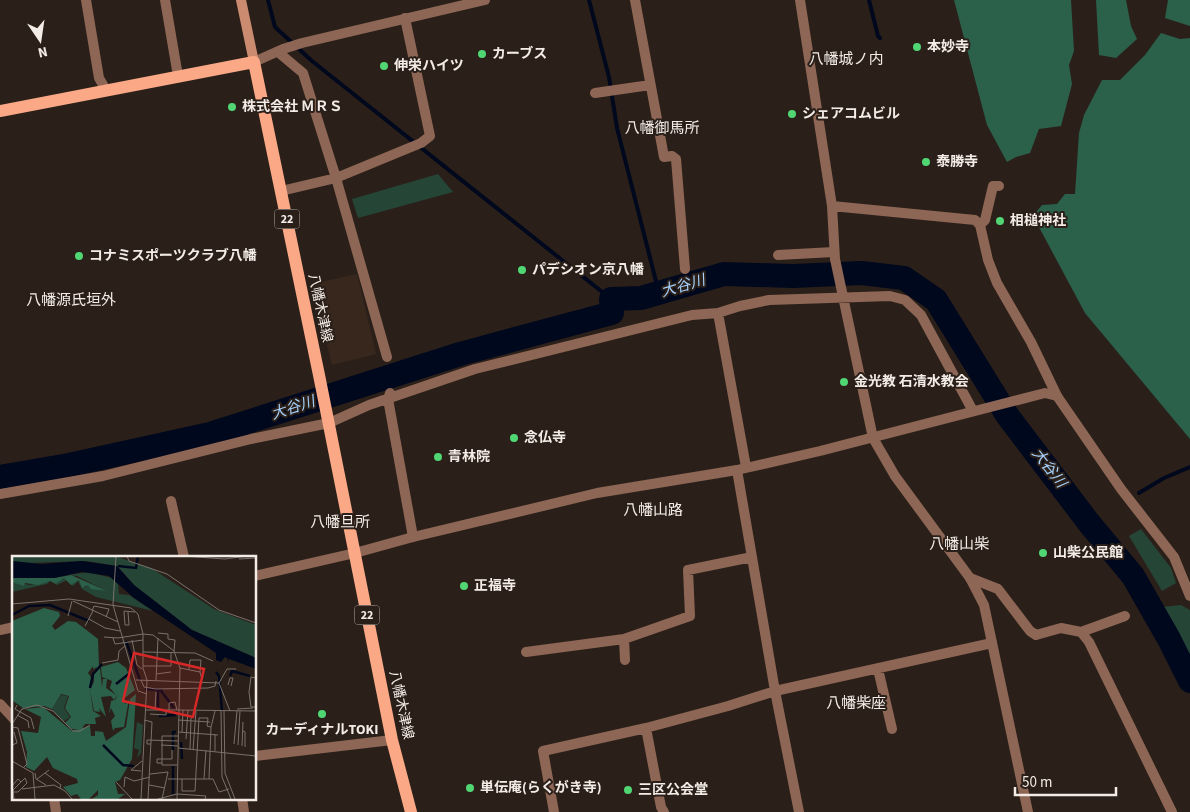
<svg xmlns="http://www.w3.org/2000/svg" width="1190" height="812" font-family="'Source Sans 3','Noto Sans JP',sans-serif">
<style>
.built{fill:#38271d}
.green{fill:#254537}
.forest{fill:#2b604b}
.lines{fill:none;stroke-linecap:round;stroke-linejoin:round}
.stream{stroke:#00081d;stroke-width:4}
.river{stroke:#00081d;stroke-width:24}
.minor{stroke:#8d6655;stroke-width:10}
.tertiary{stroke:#8d6655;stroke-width:10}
.secondary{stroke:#cb8b71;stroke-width:10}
.primary{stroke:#faa886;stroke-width:12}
.poi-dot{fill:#51d674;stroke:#2b2019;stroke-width:2}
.labels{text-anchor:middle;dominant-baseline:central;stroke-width:4;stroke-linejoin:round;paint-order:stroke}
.shield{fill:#2b2019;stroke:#b7aea8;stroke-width:1}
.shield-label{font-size:12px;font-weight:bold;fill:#f3ebe6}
.poi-label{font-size:14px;font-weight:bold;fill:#f3ebe6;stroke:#2b2019;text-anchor:start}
.street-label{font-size:14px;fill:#f3ebe6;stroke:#2b2019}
.neighbourhood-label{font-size:15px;fill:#f3ebe6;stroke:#2b2019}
.water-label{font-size:15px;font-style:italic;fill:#a5d2fe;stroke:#2b2019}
.inset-river{fill:none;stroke:#00081d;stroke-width:2.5}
.inset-road{fill:none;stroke:#7b716b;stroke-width:1}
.view{fill:#d62828;fill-opacity:0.15;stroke:#d62828;stroke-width:2.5}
.inset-edge{fill:none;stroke:#f3ebe6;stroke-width:2.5}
</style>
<rect width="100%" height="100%" fill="#2b2019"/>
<!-- built -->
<path class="built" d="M357,274L376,354L332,365L312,284Z"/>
<!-- green -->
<path class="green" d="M438,174L453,192L358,218L352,199Z
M1141,529L1171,568L1176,583L1162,591L1129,536Z
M1181,605L1190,610V663L1162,607Z"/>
<!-- forest -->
<path class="forest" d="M954,0H1071L1074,51L1069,65L1072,84L1061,126L1039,129L1030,153L1016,157L1007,162L987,125Z
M1096,0H1126L1131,26L1137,39L1116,58L1099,55Z
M1168,0H1190V26L1165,18Z
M1161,33L1180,39L1190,38V439L1085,313L1033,216L1042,205L1057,204L1065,194H1075L1079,133L1084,115L1102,80H1120L1145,55Z"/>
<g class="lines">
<!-- stream -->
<path class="stream" d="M268,0L275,27L312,61L611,299
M589,0L609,77L617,128L659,293
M869,0L878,36L880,38
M1139,493L1164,478L1190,467"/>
<!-- river -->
<path class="river" d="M0,477L69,465L210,434L460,354L612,313L611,299L641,298L724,274L793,276L861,273L904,278L936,300L1007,415L1089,523L1133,576L1169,639L1190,681"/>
<!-- minor -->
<path class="minor" d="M86,0L99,78L106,90
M165,0L178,76
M635,0L664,157L672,156L676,159L685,269
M800,0L832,206L835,259L873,438
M278,52L303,73L336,178L421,143L430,136L405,18
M595,93L650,85
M281,191L336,178L387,357
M832,206L975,220L980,225L988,260L997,283L1031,342L1057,396L1121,489L1174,557L1190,596
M980,225L985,220L993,186H999
M778,255L834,252
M718,313L746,467
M390,393L388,399L413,537
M737,470L775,691L799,812
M0,494L103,476L251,439L329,423L369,405L475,369L692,315L718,313L740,306L769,300L890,296L905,300L921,315L973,411
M171,501L184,557
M255,576L355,553
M970,578L998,589L1030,631L1036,635L1061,628L1081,632L1089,642L1172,812
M0,630L14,627
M1081,632L1125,616
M624,639L625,660
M526,652L624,639L690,616L688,570L752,557
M878,669L892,729
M0,704L14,719
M646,728L661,807L664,812
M255,756L392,740
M54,798L56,812
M242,798L244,812
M554,812L543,751L646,728L728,706L775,691L992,643"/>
<!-- tertiary -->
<path class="tertiary" d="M254,62L283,49L302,43L485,0
M873,438L895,476L970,578L984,605L1028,812
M355,553L413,537L597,493L737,470L820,451L1045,393L1057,396"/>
<!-- secondary -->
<path class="secondary" d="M241,0L254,62"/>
<!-- primary -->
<path class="primary" d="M0,111L254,62L319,375L392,740L411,812"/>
</g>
<!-- markers -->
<g class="poi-dot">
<circle cx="917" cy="47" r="5"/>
<circle cx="482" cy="54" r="5"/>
<circle cx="384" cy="66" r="5"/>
<circle cx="232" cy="107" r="5"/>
<circle cx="792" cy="114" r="5"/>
<circle cx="926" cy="162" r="5"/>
<circle cx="1000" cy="221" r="5"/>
<circle cx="79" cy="256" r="5"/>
<circle cx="522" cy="270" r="5"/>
<circle cx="844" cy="382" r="5"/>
<circle cx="514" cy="438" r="5"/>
<circle cx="438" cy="457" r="5"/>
<circle cx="1043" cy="553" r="5"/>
<circle cx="464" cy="586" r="5"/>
<circle cx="322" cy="714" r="5"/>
<circle cx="470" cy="788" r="5"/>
<circle cx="628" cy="790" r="5"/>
</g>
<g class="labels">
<!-- shield labels -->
<g class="shield">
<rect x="274.5" y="209.5" width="25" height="19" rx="4"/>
<rect x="354.5" y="605.5" width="25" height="19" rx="4"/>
</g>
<g class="shield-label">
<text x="287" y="219">22</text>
<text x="367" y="615">22</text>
</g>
<!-- poi labels -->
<g class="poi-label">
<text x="927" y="47">本妙寺</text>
<text x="492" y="54">カーブス</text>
<text x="394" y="66">伸栄ハイツ</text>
<text x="242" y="107">株式会社 ＭＲＳ</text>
<text x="802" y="114">シェアコムビル</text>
<text x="936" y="162">泰勝寺</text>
<text x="1010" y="221">相槌神社</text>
<text x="89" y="256">コナミスポーツクラブ八幡</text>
<text x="532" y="270">パデシオン京八幡</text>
<text x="854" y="382">金光教 石清水教会</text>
<text x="524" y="438">念仏寺</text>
<text x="448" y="457">青林院</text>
<text x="1053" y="553">山柴公民館</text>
<text x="474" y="586">正福寺</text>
<text x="322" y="730" text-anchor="middle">カーディナルTOKI</text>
<text x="480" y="788">単伝庵(らくがき寺)</text>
<text x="638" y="790">三区公会堂</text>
</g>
<!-- street labels -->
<g class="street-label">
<text transform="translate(320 308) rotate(78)">八幡木津線</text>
<text transform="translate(401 705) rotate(78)">八幡木津線</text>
</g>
<!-- neighbourhood labels -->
<g class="neighbourhood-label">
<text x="846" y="59">八幡城ノ内</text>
<text x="662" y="128">八幡御馬所</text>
<text x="71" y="300">八幡源氏垣外</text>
<text x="653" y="510">八幡山路</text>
<text x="340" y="522">八幡旦所</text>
<text x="959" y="544">八幡山柴</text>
<text x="856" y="703">八幡柴座</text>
</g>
<!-- water labels -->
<g class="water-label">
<text transform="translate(683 286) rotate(-16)">大谷川</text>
<text transform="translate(293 408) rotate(-18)">大谷川</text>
<text transform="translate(1049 468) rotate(52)">大谷川</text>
</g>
</g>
<!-- overview -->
<g transform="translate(12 556)">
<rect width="244" height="244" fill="#2b2019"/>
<path d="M0,0H102L139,12L202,53L244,69V102L180,74L122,29L105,10L74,5L15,7L0,5ZM76,16L100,22L106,28L107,38L117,39L141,55L84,41L70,33L66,25L61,30L55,24L45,29L38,25L35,28L0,36V26L3,25L17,29L38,25L44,28L52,22L59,26L67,24L73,32L76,28L95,35L65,20L56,19ZM49,139L56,140L52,152L58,161L51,166L40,153ZM125,166L131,169L129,197L125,202L127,194L122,192Z" fill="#254537"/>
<path d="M59,19L95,35L79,33L76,29L70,32L67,24L59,29L52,22L44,28L38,25L26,29L13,27L12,30L0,26L2,22L13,20L42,22ZM32,52L47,56L48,60L40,70L43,74L56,65L64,66L86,83L87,111L81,117L85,111L81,113V110L76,117L81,124L78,133L82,126V118L88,112L90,131L91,123H95L94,132L104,139L98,132L100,125L90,121L89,111L106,106L114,112L123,134L111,143L113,148L117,143L112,171L103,172L101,175L99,165L103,160L99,152L97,158L99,145L103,144L106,138L102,144L99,140L89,141L94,161L87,152L88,156L82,155L78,134L81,155L89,160L83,162L84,168H73L69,174L60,173L53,167L59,161L53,152L57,140L49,138L40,153L32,150L11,152L1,145L0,65ZM124,138L120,203L108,224L103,226L106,238H113L106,243H80L86,239V234L77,243H69L65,238L59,240L51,231L66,227L65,223L41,212L35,201L22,215L14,211L15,196L9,175L26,177L29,161L13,153L31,151L60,175L78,170L79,180H83V175L91,176L94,185L114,171L118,143Z" fill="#2b604b"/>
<path d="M0,5L29,8L70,5L105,10L122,29L180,74L244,102V113L217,103L215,108L216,103L213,101L209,106L204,104V97L122,42L97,20L70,16L42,22H0Z" fill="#00081d"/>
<path class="inset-river" d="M106,10L124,12L126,0M0,59L17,50L38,49L77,65M114,85L128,124M204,116L207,120L210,155M218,120L220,115L238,120M104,128L118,117M78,132L81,118L90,108M133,133L151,134M146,135V154M149,135L162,152M147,160L164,159M169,186L170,203M91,189L111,209L122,210M161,194V176H164M161,238V210"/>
<path class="inset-road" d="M115,0L117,5L155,18L207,54L244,67M171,0L213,3L235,0M227,3L244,2M61,45L106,66M0,48L57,43L119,52L126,58L131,78L141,79L162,95L168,112L165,243M101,49L126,135L135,138M101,49L104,0M80,55L82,50L97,53L94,61M116,56L117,69H113L112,55L123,56M56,60L60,45M77,63L93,72L108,75M73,70L81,55M146,77L156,78V83L163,84L162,95M92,81L106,82L131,78V112L135,124L129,243M101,82L103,88L131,84M120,84L125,109L130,113M131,96L183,97L201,105M90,107L106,104L107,95L113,90M131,110H159V96M168,112L188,116L190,124M177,113L178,104H189L188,116M144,118L159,116M244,122L239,121L237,136L239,151H244M124,124L207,127L218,155M129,124L132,131L144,133L196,132L203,130L204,125M144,124L146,82M207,127L215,113H224M216,129L218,122H221L219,130M5,149L3,153L19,162L22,173M225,153L241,152M133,154H167M143,154L144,136M157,154V147L163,146L165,154M167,154L244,155M209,155L210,221L219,243M212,155L213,217L223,243M138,158L154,159V154M5,159L16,165L17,172M132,164L140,166L136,243M166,164L198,166M0,168L10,153L25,149L41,155L61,175H68L78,169M0,171L6,172L15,208L11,212M199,171L203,155M231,175L233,176V191M166,176L206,179M170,176L171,154M174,183L176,154M139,188H135V184L166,185M222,188L225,155M0,189L5,187L2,176M149,189L166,190M226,189L228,155M230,190L231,166M166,192L244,200M178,193L179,162M181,194L184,155M203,195V178M0,205L21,217L23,243M150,207H145V203H160V194M165,209H150V180H166M129,215L119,214L130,205M23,217L24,223L34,229M33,217L49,229L48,232M138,218L156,216L150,243M25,223L37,214M156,223H201L207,236L217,233M170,223V235H183L187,162H196L195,170L199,171L197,223M192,223L194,194M104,226L120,243M137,229L153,232M0,230L6,223L9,226L13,222L15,227L6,236H0M112,231L113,221L122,225L138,221M10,233L42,229L53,235L60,243M2,243L1,234L9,226M146,243L165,238L194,240L193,243"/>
<path class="view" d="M122,97L192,113L181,161L111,145Z"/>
<rect width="244" height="244" class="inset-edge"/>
</g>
<!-- north arrow -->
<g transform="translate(40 40) rotate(167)" stroke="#2b2019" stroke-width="4" paint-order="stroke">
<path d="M0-4L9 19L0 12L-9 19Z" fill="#f3ebe6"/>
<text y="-8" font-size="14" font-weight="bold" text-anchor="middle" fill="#f3ebe6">N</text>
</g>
<!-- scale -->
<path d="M1015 787v8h101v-8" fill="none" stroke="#f3ebe6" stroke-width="2.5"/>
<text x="1022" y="787" font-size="15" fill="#f3ebe6" stroke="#2b2019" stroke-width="4" paint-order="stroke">50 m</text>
</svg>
